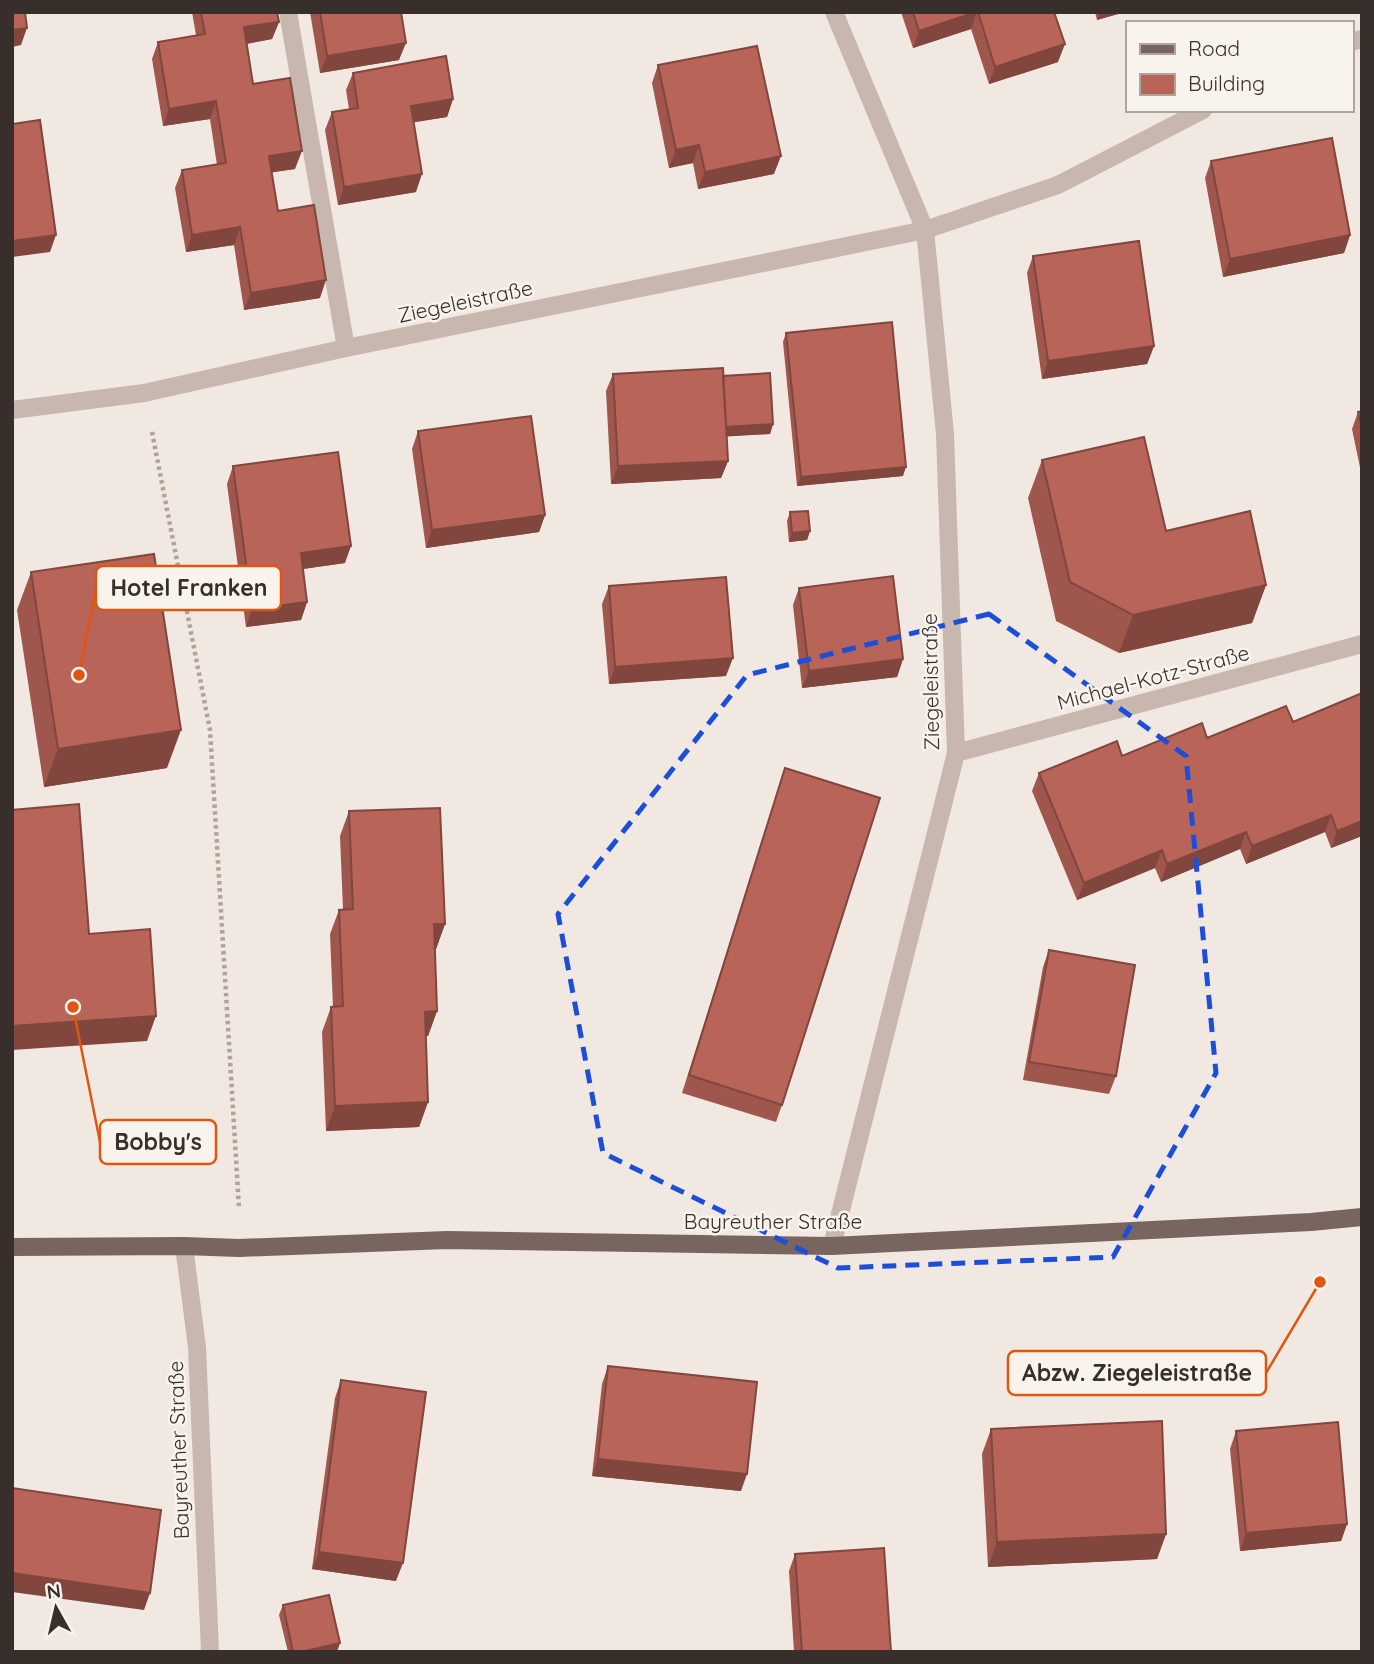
<svg xmlns="http://www.w3.org/2000/svg" width="1374" height="1664" font-family="Quicksand,sans-serif">
<style>
.lines{fill:none;stroke-linecap:round;stroke-linejoin:round}
.path{stroke:#b4a299;stroke-width:4.5;stroke-dasharray:3.5 3.5;stroke-linecap:butt}
.lane{stroke:#c8b7af;stroke-width:18}
.street{stroke:#c8b7af;stroke-width:18}
.primary{stroke:#78655f;stroke-width:18}
.wall{fill:#9e564d}
.shaded-wall{fill:#81463e}
.building{fill:#b86459;stroke:#81463e;stroke-width:2}
.marked{fill:none;stroke:#1d4ed8;stroke-width:5;stroke-dasharray:14 9;stroke-linejoin:round}
.labels{text-anchor:middle;dominant-baseline:central;stroke-width:5;stroke-linejoin:round;paint-order:stroke}
.street-label{font-size:21px;fill:#382f2c;stroke:#f9f3ee}
.leader{fill:none;stroke:#df570e;stroke-width:2.5}
.callout-dot{fill:#df570e;stroke:#f9f3ee;stroke-width:2.5}
.callout{fill:#f9f3ee;stroke:#df570e;stroke-width:2.5}
.callout-label{font-size:23px;text-anchor:middle;font-weight:bold;fill:#382f2c}
</style>
<rect width="100%" height="100%" fill="#f1e8e2"/>
<g class="lines">
<!-- path -->
<path class="path" d="M152,432L210,730L239,1208"/>
<!-- lane -->
<path class="lane" d="M288,12L346,348"/>
<!-- street -->
<path class="street" d="M1351,42L1362,39
M12,410L144,393L346,348L925,230L1058,185L1203,110
M956,753L1362,644
M184,1246L197,1347L210,1652
M832,1246L956,753L945,434L925,230L834,12"/>
<!-- primary -->
<path class="primary" d="M12,1247L184,1246L239,1248L447,1240L832,1246L1311,1222L1362,1217"/>
</g>
<!-- wall -->
<path class="wall" d="M192,12H277L279,22L272,39L247,44L253,84L295,169L271,172L278,211L320,298L244,310L234,245L186,252L175,188L182,170L217,165L210,119L163,126L152,59L158,42L196,35Z
M310,12H401L399,60L320,73Z
M901,12H1054L1058,62L989,84L971,29L913,48Z
M1095,12H1125L1097,20Z
M658,65L774,174L698,189L693,163L669,168L652,83Z
M353,73L453,99L447,117L413,122L416,192L338,205L325,130L332,112L349,109L346,90Z
M1211,161L1350,235L1344,253L1223,277L1205,178Z
M1033,256L1154,346L1147,364L1042,379L1027,273Z
M786,333L903,476L797,486L783,342Z
M613,374L773,424L770,434L726,436L728,461L721,478L611,484L606,391Z
M1362,411V477L1352,429L1358,412Z
M418,431L545,515L539,532L426,548L412,449Z
M1042,460L1166,531L1266,585L1252,623L1119,653L1056,621L1028,498Z
M233,466L345,563L303,569L307,602L301,620L246,627L227,484Z
M790,512L810,531L807,540L789,542L787,521Z
M31,572L167,768L44,787L17,610Z
M609,586L726,676L609,684L602,604Z
M799,588L903,659L897,677L802,688L793,605Z
M1293,722L1362,836L1331,848L1325,832L1246,864L1240,849L1161,882L1155,868L1077,900L1032,791L1039,773L1207,738Z
M785,768L782,1105L776,1122L682,1093Z
M349,811L445,924L436,949H435L437,1011L428,1036H426L428,1102L419,1127L326,1131L322,1032L331,1007H333L330,934L339,910L343,909L340,836Z
M1049,950L1116,1076L1109,1094L1023,1080L1043,967Z
M608,1366L741,1491L592,1476L602,1384Z
M341,1380L396,1581L312,1569L335,1398Z
M991,1429L1166,1534L1157,1559L988,1567L982,1454Z
M1236,1431L1347,1524L1341,1541L1240,1551L1230,1449Z
M795,1554L891,1652H794L789,1571Z
M283,1605L337,1652H288L279,1615Z"/>
<!-- shaded-wall -->
<path class="shaded-wall" d="M977,12L971,29L913,48L919,31Z
M1100,12H1125L1097,20Z
M279,22L272,39L238,45L244,27Z
M27,28L21,45L12,47V30Z
M406,43L399,60L320,73L327,56Z
M1065,44L1058,62L989,84L995,67Z
M453,99L447,117L404,124L411,106Z
M216,101L210,119L163,126L169,109Z
M699,145L693,163L669,168L676,150Z
M302,151L295,169L262,174L269,156Z
M781,156L774,174L698,189L705,172Z
M422,174L416,192L338,205L344,187Z
M240,227L234,245L186,252L192,235Z
M56,235L50,252L12,257V241Z
M1350,235L1344,253L1223,277L1230,259Z
M326,280L320,298L244,310L251,293Z
M1154,346L1147,364L1042,379L1048,361Z
M773,424L770,434L719,437L723,428Z
M728,461L721,478L611,484L618,466Z
M906,467L903,476L797,486L801,477Z
M545,515L539,532L426,548L432,530Z
M810,531L807,540L789,542L792,533Z
M351,546L345,563L295,570L301,553Z
M1266,585L1252,623L1119,653L1133,615Z
M307,602L301,620L246,627L252,609Z
M733,658L726,676L609,684L615,667Z
M903,659L897,677L802,688L809,671Z
M181,730L167,768L44,787L58,749Z
M1331,815L1325,832L1246,864L1252,846Z
M1362,821V836L1331,848L1337,831Z
M1246,832L1240,849L1161,882L1167,864Z
M1162,850L1155,868L1077,900L1084,883Z
M434,924H445L436,949H425Z
M437,1011L428,1036L416,1037L425,1012Z
M156,1016L147,1041L12,1050V1026Z
M428,1102L419,1127L326,1131L335,1106Z
M598,1459L747,1474L741,1491L592,1476Z
M1347,1524L1341,1541L1240,1551L1246,1533Z
M1166,1534L1157,1559L988,1567L997,1542Z
M319,1552L403,1563L396,1581L312,1569Z
M12,1573L150,1593L144,1610L12,1592Z
M340,1643L337,1652H301Z"/>
<!-- building -->
<path class="building" d="M12,12H25L27,28L12,30Z
M201,12H277L279,22L244,27L253,84L290,78L302,151L269,156L278,211L314,205L326,280L251,293L240,227L192,235L182,170L226,163L216,101L169,109L158,42L205,34Z
M320,12H401L406,43L327,56Z
M913,12H976L919,31Z
M978,12H1054L1065,44L995,67Z
M757,46L781,156L705,172L699,145L676,150L658,65Z
M446,56L453,99L411,106L422,174L344,187L332,112L358,108L353,73Z
M40,120L56,235L12,241V124Z
M1332,138L1350,235L1230,259L1211,161Z
M1139,241L1154,346L1048,361L1033,256Z
M892,322L906,467L801,477L786,333Z
M723,368L728,461L618,466L613,374Z
M770,373L773,424L726,427L723,376Z
M1362,411V429L1358,412Z
M531,416L545,515L432,530L418,431Z
M1144,437L1166,531L1250,511L1266,585L1133,615L1070,582L1042,460Z
M338,452L351,546L301,553L307,602L252,609L233,466Z
M808,511L810,531L792,533L790,512Z
M154,554L181,730L58,749L31,572Z
M893,576L903,659L809,671L799,588Z
M726,577L733,658L615,667L609,586Z
M1362,693V821L1337,831L1331,815L1252,846L1246,832L1167,864L1162,850L1084,883L1039,773L1117,741L1122,756L1202,723L1207,738L1286,706L1293,722Z
M785,768L880,798L782,1105L689,1075Z
M79,804L89,934L150,929L156,1016L12,1026V810Z
M440,808L445,924H434L437,1011L425,1012L428,1102L335,1106L331,1007L343,1006L339,910L353,909L349,811Z
M1049,950L1135,965L1116,1076L1029,1062Z
M608,1366L757,1382L747,1474L598,1459Z
M341,1380L426,1392L403,1563L319,1552Z
M1162,1421L1166,1534L997,1542L991,1429Z
M1338,1422L1347,1524L1246,1533L1236,1431Z
M12,1488L161,1510L150,1593L12,1573Z
M884,1548L891,1652H802L795,1554Z
M329,1595L340,1643L301,1652H293L283,1605Z"/>
<!-- marked area -->
<path class="marked" d="M989,614L1186,756L1216,1073L1113,1257L838,1268L603,1153L558,914L747,675Z"/>
<g class="labels">
<!-- street labels -->
<g class="street-label">
<text transform="translate(465 301) rotate(-12)">Ziegeleistraße</text>
<text transform="translate(1153 677) rotate(-15)">Michael-Kotz-Straße</text>
<text transform="translate(930 682) rotate(-91)">Ziegeleistraße</text>
<text x="773" y="1221">Bayreuther Straße</text>
<text transform="translate(178 1450) rotate(-92)">Bayreuther Straße</text>
</g>
</g>
<!-- callouts -->
<path class="leader" d="M79 675L96 588M73 1007L100 1142M1320 1282L1266 1373"/>
<g class="callout-dot">
<circle cx="79" cy="675" r="7"/>
<circle cx="73" cy="1007" r="7"/>
<circle cx="1320" cy="1282" r="7"/>
</g>
<g class="callout">
<rect x="96" y="566" width="185" height="44" rx="7"/>
<rect x="100" y="1120" width="116" height="44" rx="7"/>
<rect x="1008" y="1351" width="258" height="44" rx="7"/>
</g>
<g class="callout-label">
<text x="189" y="596">Hotel Franken</text>
<text x="158" y="1150">Bobby's</text>
<text x="1137" y="1381">Abzw. Ziegeleistraße</text>
</g>
<!-- border -->
<rect width="1374" height="1664" fill="none" stroke="#382f2c" stroke-width="28"/>
<!-- legend -->
<rect x="1126" y="21" width="228" height="91" fill="#f9f3ee" stroke="#aca5a0" stroke-width="2"/>
<rect x="1140" y="44" width="35" height="10" fill="#78655f" stroke="#aca5a0" stroke-width="2"/>
<text x="1188" y="56" font-size="21" fill="#382f2c">Road</text>
<rect x="1140" y="74" width="35" height="21" fill="#b86459" stroke="#aca5a0" stroke-width="2"/>
<text x="1188" y="91" font-size="21" fill="#382f2c">Building</text>
<!-- north arrow -->
<g transform="translate(56 1608) rotate(352)" stroke="#f9f3ee" stroke-width="5" paint-order="stroke">
<path d="M0-5L12 26L0 18L-12 26Z" fill="#382f2c"/>
<text y="-10" font-size="19" font-weight="bold" text-anchor="middle" fill="#382f2c">N</text>
</g>
</svg>
